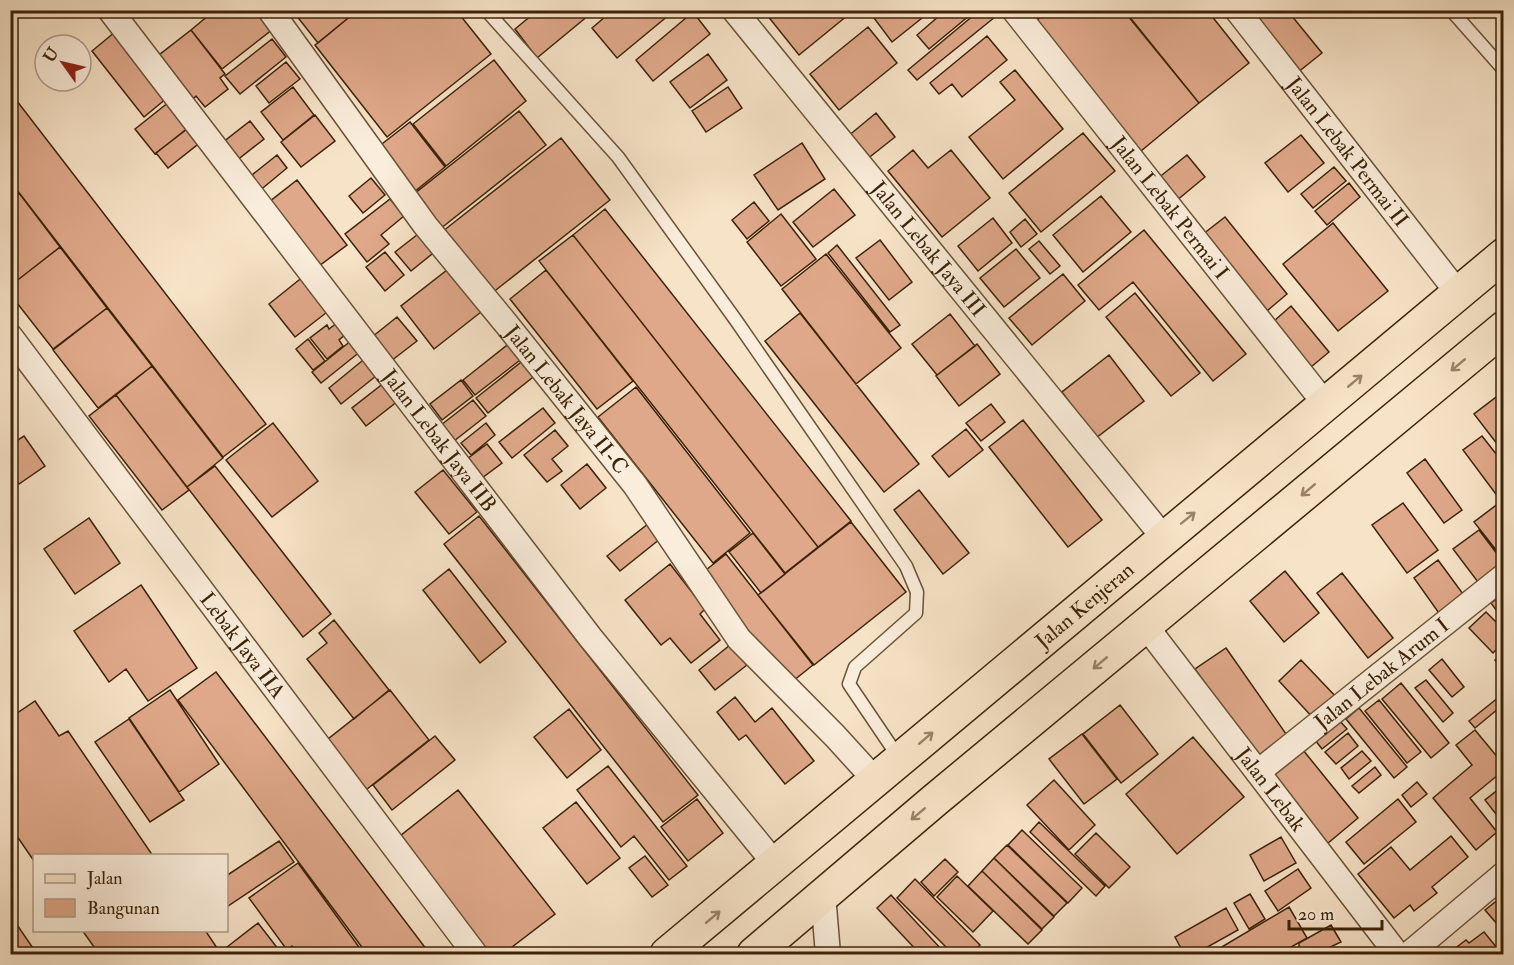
<svg xmlns="http://www.w3.org/2000/svg" width="1514" height="965" font-family="'IM FELL Double Pica',serif">
<style>
.building{fill:#dfa88a;stroke:#3c2308;stroke-width:1.5}
.lines{fill:none;stroke-linecap:round;stroke-linejoin:round}
.lane-casing{stroke:#6b5338;stroke-width:15}
.street-casing{stroke:#6b5338;stroke-width:27}
.primary-casing{stroke:#3c2308;stroke-width:36}
.lane{stroke:#faeddb;stroke-width:12}
.street{stroke:#faeddb;stroke-width:24}
.primary{stroke:#f7e3c7;stroke-width:33}
.oneway{stroke:#9a8368}
.labels{text-anchor:middle;dominant-baseline:central;stroke-width:6;stroke-linejoin:round;paint-order:stroke}
.street-label{font-size:21px;fill:#3c2308;stroke:#faeddb}
</style>
<rect width="100%" height="100%" fill="#f7e3c7"/>
<filter id="stains"><feTurbulence type="fractalNoise" baseFrequency=".00333" numOctaves="4"/><feColorMatrix values="0 0 0 0 .2 0 0 0 0 .09 0 0 0 0 .02 0 0 0 .5 -.17"/></filter>
<radialGradient id="worn" r=".72"><stop offset=".6" stop-color="#630" stop-opacity="0"/><stop offset="1" stop-color="#630" stop-opacity=".3"/></radialGradient>
<!-- building -->
<path class="building" d="M215,10H259L273,29L222,69L191,30Z
M292,10H358L318,43Z
M358,10H456L491,54L387,137L315,45Z
M538,10H595L537,58L515,29Z
M613,10H675L617,58L592,28Z
M763,10H852L853,11L799,55Z
M868,10H932L892,42Z
M946,10H976L929,49L917,35Z
M980,10H989L995,17L917,80L908,70Z
M1049,10H1123L1199,103L1141,151L1036,21Z
M1124,10H1207L1249,63L1199,103Z
M1247,10H1287L1322,53L1297,73Z
M693,12L710,34L653,81L636,60Z
M868,27L897,63L839,110L810,74Z
M191,30L225,74L220,78L228,89L205,107L196,96L193,99L159,55Z
M115,32L167,98L144,117L92,51Z
M987,36L1007,60L962,97L952,84L939,94L930,83Z
M272,39L286,57L240,94L225,76Z
M708,54L727,80L690,108L670,82Z
M494,60L526,101L446,166L413,124Z
M286,62L300,79L269,103L256,86Z
M1015,70L1063,129L1003,179L969,137L1015,100L1000,82Z
M293,87L314,115L283,140L261,112Z
M728,87L742,108L706,132L692,111Z
M10,92L266,424L223,457L10,181Z
M169,102L189,127L155,154L135,129Z
M519,111L546,145L435,233L409,198Z
M876,113L895,137L866,160L847,137Z
M315,115L335,141L301,167L281,142Z
M250,121L264,139L236,161L222,143Z
M410,122L445,167L414,192L378,147Z
M191,126L202,141L168,168L156,153Z
M1083,133L1115,171L1041,232L1009,193Z
M1301,135L1324,163L1288,192L1265,163Z
M561,138L610,200L487,297L438,235Z
M802,143L825,179L778,210L754,175Z
M913,150L928,168L951,150L990,198L942,237L888,171Z
M277,155L287,168L258,192L247,179Z
M1187,155L1205,177L1176,201L1157,179Z
M1334,167L1346,181L1313,208L1301,194Z
M371,178L385,195L363,213L349,196Z
M297,180L347,245L319,266L269,202Z
M10,182L19,193L10,199Z
M1349,183L1360,197L1327,225L1315,211Z
M834,189L855,215L813,247L793,222Z
M19,193L60,247L10,286V200Z
M1101,196L1131,232L1083,272L1053,235Z
M390,199L404,216L381,235L389,244L367,262L345,234Z
M754,202L769,221L747,239L732,220Z
M605,209L851,521L818,547L573,235Z
M781,214L816,259L781,286L747,242Z
M1225,217L1287,294L1261,316L1198,238Z
M993,218L1012,243L978,271L958,246Z
M1025,219L1037,234L1021,247L1010,232Z
M1333,223L1388,291L1338,331L1283,264Z
M1144,230L1246,354L1213,381L1133,282L1099,310L1078,285Z
M422,231L437,250L411,271L395,252Z
M573,235L818,547L785,573L539,261Z
M880,240L912,282L889,300L856,258Z
M1039,241L1060,266L1050,274L1029,249Z
M837,245L900,325L890,332L828,253Z
M60,247L107,308L53,349L10,294V286Z
M1016,249L1040,278L1004,307L980,278Z
M385,252L404,275L385,291L366,267Z
M826,254L901,348L856,384L782,289Z
M447,270L481,312L434,349L401,306Z
M546,270L633,381L597,409L510,299Z
M1063,274L1085,301L1032,345L1009,318Z
M304,276L331,309L295,337L269,304Z
M1135,293L1200,373L1171,396L1106,317Z
M1291,306L1329,352L1311,367L1274,321Z
M107,308L152,366L98,408L53,350Z
M800,313L919,464L884,492L765,341Z
M950,314L975,346L937,375L912,344Z
M397,317L417,341L391,361L372,337Z
M338,322L347,333L339,340L343,346L327,359L310,338L327,325L329,329Z
M308,339L325,361L313,370L296,349Z
M352,340L361,351L321,383L312,372Z
M511,342L524,357L475,395L463,380Z
M977,344L1000,374L959,406L936,376Z
M1109,355L1144,401L1096,438L1062,392Z
M368,356L381,372L341,404L329,388Z
M525,359L537,374L488,413L476,398Z
M152,366L223,458L187,487L116,395Z
M389,379L403,397L366,426L352,408Z
M461,380L473,396L442,420L430,404Z
M636,387L750,533L713,563L598,417Z
M1504,391V447L1501,449L1474,414Z
M116,395L189,490L162,510L89,416Z
M473,400L486,416L454,441L441,425Z
M991,404L1005,422L981,441L966,423Z
M543,408L555,423L512,458L499,442Z
M1023,420L1102,520L1068,547L989,447Z
M273,423L318,481L272,517L226,460Z
M486,423L495,435L471,455L461,443Z
M966,429L983,450L949,477L932,456Z
M555,430L568,446L552,459L562,471L547,482L524,455Z
M24,436L45,466L19,484L10,472V445Z
M1482,436L1504,464V505L1463,450Z
M487,444L502,463L482,478L467,459Z
M1425,459L1462,510L1444,523L1407,473Z
M587,464L606,488L580,509L561,485Z
M215,466L331,614L303,637L187,487Z
M443,470L477,512L449,534L415,492Z
M919,490L969,553L943,574L894,510Z
M1403,503L1438,550L1407,573L1372,525Z
M1499,503L1504,508V560L1474,522Z
M479,516L698,795L663,822L444,544Z
M89,518L120,563L75,594L44,549Z
M653,520L665,535L620,571L607,556Z
M851,522L906,592L814,665L758,595Z
M1479,530L1504,563V569L1481,586L1453,549Z
M753,533L785,574L761,593L729,552Z
M726,554L813,665L788,685L701,574Z
M1438,560L1466,598L1441,616L1414,578Z
M670,564L705,609L700,614L720,640L691,663L670,638L661,645L625,600Z
M449,569L506,642L480,663L423,590Z
M1285,571L1319,613L1284,642L1250,601Z
M1342,573L1393,638L1368,658L1317,593Z
M141,585L197,668L148,701L126,669L109,682L74,631Z
M1504,594V621L1491,603Z
M1486,612L1504,630V642L1493,653L1469,628Z
M334,620L389,690L354,719L307,659L327,643L319,633Z
M730,645L747,665L715,690L699,670Z
M1226,648L1291,741L1261,763L1195,669Z
M1504,653V671L1495,660Z
M1442,659L1464,687L1452,697L1429,670Z
M1301,660L1338,699L1315,720L1279,681Z
M216,672L430,954H367L178,700Z
M1426,680L1453,713L1443,722L1415,688Z
M1401,683L1449,743L1431,758L1382,699Z
M170,690L219,764L179,792L129,718Z
M390,690L429,740L362,793L323,743Z
M1504,693V704L1475,728L1469,721Z
M735,697L755,722L772,708L814,761L785,784L746,735L739,740L717,712Z
M1379,700L1421,752L1407,763L1365,711Z
M35,701L59,736L68,731L153,856H34V861L10,826V718Z
M1120,705L1158,754L1121,783L1083,734Z
M1359,708L1407,767L1394,778L1346,719Z
M569,709L601,750L567,778L534,737Z
M129,719L184,800L150,822L95,742Z
M1339,720L1347,729L1322,749L1315,740Z
M1475,730L1504,765V770L1470,798L1497,832L1476,850L1433,798L1472,765L1456,745Z
M1348,733L1358,746L1336,764L1325,752Z
M1082,734L1117,779L1084,804L1049,759Z
M435,736L455,760L392,810L373,785Z
M1193,737L1244,797L1177,854L1126,794Z
M1303,750L1358,818L1321,849L1266,781Z
M1362,751L1371,761L1349,779L1341,768Z
M608,766L687,866L669,880L634,836L621,847L577,790Z
M1375,767L1381,775L1359,793L1352,786Z
M1054,780L1095,825L1069,850L1027,805Z
M1417,782L1427,794L1411,807L1402,795Z
M1504,785V814L1499,818L1485,800Z
M458,790L555,914L503,954H483L395,840Z
M697,799L723,833L688,861L661,827Z
M1398,799L1416,822L1364,864L1346,842Z
M576,802L620,858L587,884L543,828Z
M1039,822L1105,886L1096,896L1030,832Z
M1022,830L1082,888L1068,903L1008,845Z
M1096,833L1130,867L1109,888L1075,854Z
M1451,836L1468,857L1432,887L1437,893L1414,911L1410,905L1394,918L1358,874L1391,847L1410,870Z
M1281,837L1296,863L1264,881L1250,855Z
M279,841L294,862L228,906L226,904V876Z
M1007,845L1067,903L1054,916L994,858Z
M645,856L668,885L652,897L629,868Z
M994,858L1054,917L1042,929L982,871Z
M945,859L958,872L934,896L921,882Z
M298,863L364,954H298L292,946L287,950L249,898Z
M1298,869L1311,888L1278,911L1265,891Z
M982,871L1042,930L1028,944L968,886Z
M957,876L993,911L973,932L937,897Z
M915,879L980,945L971,954H953L897,898Z
M1250,894L1265,919L1249,929L1234,903Z
M891,895L943,951L938,954H920L877,908Z
M1504,895V932L1485,910Z
M1289,907L1307,938L1279,954H1224L1220,948Z
M1226,908L1238,930L1195,954H1184L1175,937Z
M11,916L37,954H10Z
M258,923L282,954H233L227,947Z
M1331,925L1341,942L1316,954H1299V943Z
M82,930H205L221,954H99Z
M1484,932L1502,954L1449,953L1466,940L1469,943Z"/>
<g class="lines">
<defs>
<path id="lane" d="M486,10L618,157L735,319L906,566L917,592L916,613L855,667L849,684L899,758
M1451,10L1504,70"/>
<g id="street">
<path id="s1" d="M110,10L590,637L776,865"/>
<path id="s2" d="M270,10L425,225L508,326L635,485L739,639L835,736L876,781"/>
<path id="s3" d="M734,10L1164,538"/>
<path id="s4" d="M1014,10L1326,405"/>
<path id="s5" d="M1237,10L1458,293"/>
<path id="s6" d="M10,336L475,954"/>
<path id="s7" d="M1145,625L1397,954"/>
<path id="s8" d="M1258,772L1504,576"/>
<path d="M823,895L828,954"/>
<path d="M1409,954L1504,874"/>
</g>
<g id="primary">
<path id="s9" d="M667,954L1504,255"/>
<path d="M754,954L935,800L1504,328"/>
</g>
</defs>
<!-- lane casing -->
<use href="#lane" class="lane-casing"/>
<!-- street casing -->
<use href="#street" class="street-casing"/>
<!-- primary casing -->
<use href="#primary" class="primary-casing"/>
<!-- lane -->
<use href="#lane" class="lane"/>
<!-- street -->
<use href="#street" class="street"/>
<!-- primary -->
<use href="#primary" class="primary"/>
</g>
<!-- one-way arrows -->
<defs><path id="oneway-shaft" d="M-6 0H5M1.5-3L5.5 0L1.5 3" fill="none" stroke-width="1.6" stroke-linecap="round" stroke-linejoin="round" transform="scale(1.5)"/></defs>
<g class="oneway">
<use href="#oneway-shaft" transform="translate(1458 365) rotate(140)"/>
<use href="#oneway-shaft" transform="translate(1355 381) rotate(-40)"/>
<use href="#oneway-shaft" transform="translate(1308 490) rotate(140)"/>
<use href="#oneway-shaft" transform="translate(1188 518) rotate(-39)"/>
<use href="#oneway-shaft" transform="translate(1100 663) rotate(140)"/>
<use href="#oneway-shaft" transform="translate(926 738) rotate(-40)"/>
<use href="#oneway-shaft" transform="translate(918 814) rotate(140)"/>
<use href="#oneway-shaft" transform="translate(713 917) rotate(-40)"/>
</g>
<g class="labels">
<!-- street labels -->
<g class="street-label">
<text stroke="none"><textPath href="#s5" startOffset="180">Jalan Lebak Permai II</textPath></text>
<text stroke="none"><textPath href="#s4" startOffset="252">Jalan Lebak Permai I</textPath></text>
<text stroke="none"><textPath href="#s3" startOffset="308">Jalan Lebak Jaya III</textPath></text>
<text stroke="none"><textPath href="#s2" startOffset="490">Jalan Lebak Jaya II-C</textPath></text>
<text stroke="none"><textPath href="#s1" startOffset="542">Jalan Lebak Jaya IIB</textPath></text>
<text stroke="none"><textPath href="#s9" startOffset="544">Jalan Kenjeran</textPath></text>
<text stroke="none"><textPath href="#s6" startOffset="387">Lebak Jaya IIA</textPath></text>
<text stroke="none"><textPath href="#s8" startOffset="158">Jalan Lebak Arum I</textPath></text>
<text stroke="none"><textPath href="#s7" startOffset="207">Jalan Lebak</textPath></text>
</g>
</g>
<!-- margin -->
<rect width="1514" height="965" fill="none" stroke="#f7e3c7" stroke-width="36"/>
<rect x="12" y="12" width="1490" height="941" fill="none" stroke="#3c2308" stroke-width="3"/>
<rect x="18" y="18" width="1478" height="929" fill="none" stroke="#3c2308" stroke-width="1.5"/>
<!-- legend -->
<rect x="33" y="854" width="195" height="78" fill="#faeddb" stroke="#ae9c87" stroke-width="1.5"/>
<rect x="45" y="874" width="30" height="9" fill="#f7e3c7" stroke="#ae9c87" stroke-width="1.5"/>
<text x="87" y="884" font-size="18" fill="#3c2308">Jalan</text>
<rect x="45" y="899" width="30" height="18" fill="#dfa88a" stroke="#ae9c87" stroke-width="1.5"/>
<text x="87" y="914" font-size="18" fill="#3c2308">Bangunan</text>
<!-- north arrow -->
<g transform="translate(63 63) rotate(304)"><circle r="28" fill="#faeddb" stroke="#ae9c87" stroke-width="1.5"/>
<path d="M0-4.5L10 22L0 15L-10 22Z" fill="#8f2418"/>
<text y="-9" font-size="16" font-weight="bold" text-anchor="middle" fill="#3c2308">U</text>
</g>
<!-- scale -->
<path d="M1289 920v9h93v-9" fill="none" stroke="#3c2308" stroke-width="3"/>
<text x="1298" y="920" font-size="18" fill="#3c2308" stroke="#faeddb" stroke-width="4.5" paint-order="stroke">20 m</text>
<rect width="100%" height="100%" filter="url(#stains)"/>
<rect width="100%" height="100%" fill="url(#worn)"/>
</svg>
